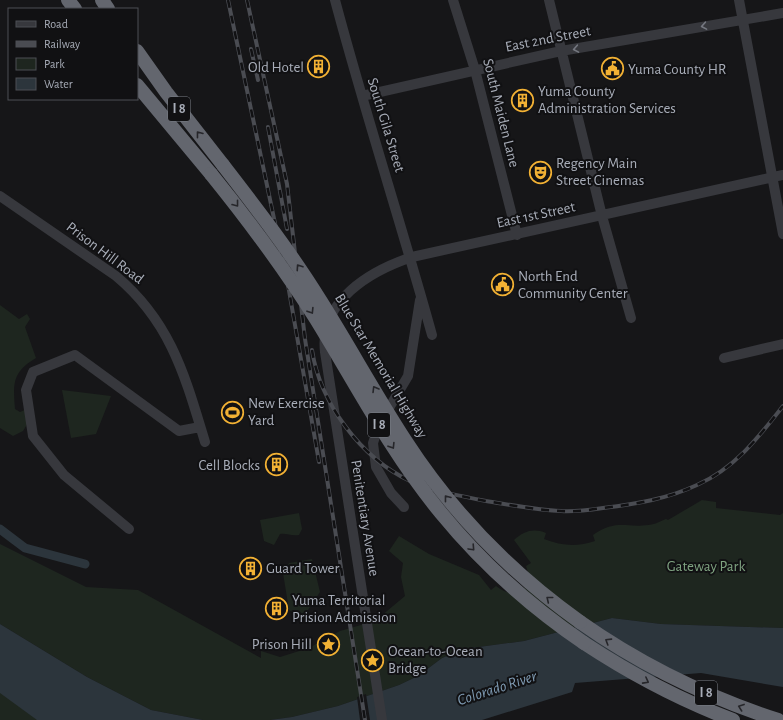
<svg xmlns="http://www.w3.org/2000/svg" width="783" height="720" font-family="'Alegreya Sans',sans-serif">
<style>
.green{fill:#1e261f}
.water{fill:#2c353c}
.pier{fill:#161618}
.lines{fill:none;stroke-linecap:round;stroke-linejoin:round}
.canal{stroke:#2c353c;stroke-width:9}
.minor{stroke:#37383d;stroke-width:10}
.highway{stroke:#63666e;stroke-width:14}
.rail-casing{stroke:#4a4c52;stroke-width:4}
.rail{stroke:#111113;stroke-width:2.5;stroke-dasharray:8;stroke-linecap:butt}
.highway-bridge{stroke:#63666e;stroke-width:14}
.oneway{stroke:#757881}
.oneway2{stroke:#26262a}
.labels{text-anchor:middle;dominant-baseline:central;stroke-width:4;stroke-linejoin:round;paint-order:stroke}
.shield{fill:#111113;stroke:#7b7e86;stroke-width:1}
.shield-label{font-size:14px;font-weight:bold;fill:#a8adb8}
.street-label{font-size:15px;fill:#a8adb8;stroke:#111113}
.poi-label{font-size:15px;fill:#a8adb8;stroke:#111113;text-anchor:start}
.park-label{font-size:15px;fill:#7fa381;stroke:#111113}
.water-label{font-size:16px;font-style:italic;fill:#7f9bb3;stroke:#111113}
</style>
<rect width="100%" height="100%" fill="#161618"/>
<!-- green -->
<path class="green" d="M0,305L19,319L27,314L30,319L25,327L36,358C12,372 13,384 15,409L20,412L27,409L29,421L23,431L13,436L0,428Z
M62,390L111,396L96,434L71,438Z
M702,500L716,502V508L780,515L783,513V628L661,624L612,618L524,641L464,649L442,658L418,676L399,685L338,706L292,717L270,720H203L151,710L87,677L0,624V544L86,587L138,590L261,658V651L280,657L309,648L340,631L375,621L405,596L401,577L403,563L389,551L399,536L429,554L479,575L491,590L496,586C509,597 524,595 530,578L526,566L531,563L514,540C524,531 533,528 546,533L544,539C562,546 577,547 595,541L593,535C617,519 624,528 648,525C654,525 661,521 666,519L668,520Z
M299,513L302,529L299,535C290,536 287,533 280,534L274,545L264,541L260,520Z
M312,559L320,592L308,610L299,616L289,610L283,573L289,563Z
M0,692L38,720H0Z"/>
<!-- water -->
<path class="water" d="M612,618L661,624L783,628V687L701,673L575,683L572,692L482,720H270L292,717L338,706L399,685L418,676L442,658L464,649L524,641Z
M0,624L87,677L151,710L203,720H37L0,693Z"/>
<!-- pier -->
<path class="pier" d="M366,694L370,720H360L357,697Z"/>
<g class="lines">
<!-- canal -->
<path class="canal" d="M0,529L25,548L85,564"/>
<!-- minor -->
<path class="minor" d="M335,0C365,113 401,223 432,335
M453,0L475,70L517,235
M549,0L602,216L631,318
M739,0L783,234
M362,96L561,51L783,13
M0,196L116,276C171,322 185,376 205,442
M724,358L783,344
M404,507L391,493L376,467L373,443L379,425L408,376L420,300
M129,529L64,475L33,436L26,390L33,372L75,355L179,431L200,427
M382,720L325,352C319,301 370,271 412,257L783,175"/>
<!-- highway -->
<path class="highway" d="M68,0L75,9
M102,0L108,9
M137,51L166,92L223,165
M137,85L211,174
M580,622C641,665 707,697 778,720
M584,643C631,674 680,700 733,720"/>
<defs>
<path id="rail" d="M228,0L288,285L319,462
M247,0L287,184L305,339L365,720
M251,49L258,80
M268,127L287,229
M312,350C320,403 361,458 410,481C434,491 460,496 486,501C511,505 536,510 561,511C575,512 589,510 603,508C636,504 667,499 697,485C735,468 758,438 783,406"/>
</defs>
<!-- rail casing -->
<use href="#rail" class="rail-casing"/>
<!-- rail -->
<use href="#rail" class="rail"/>
<!-- highway-bridge -->
<path class="highway-bridge" d="M223,165C257,209 291,253 320,300C349,346 375,394 405,440C451,511 511,573 580,622
M211,174C249,221 284,268 316,319C356,384 392,454 441,513C482,563 531,607 584,643"/>
</g>
<!-- one-way arrows -->
<defs><path id="oneway-chevron" d="M-2-3.5L2.5 0L-2 3.5" fill="none" stroke-width="1.6" stroke-linecap="round" stroke-linejoin="round"/></defs>
<g class="oneway">
<use href="#oneway-chevron" transform="translate(704 26) rotate(170)"/>
<use href="#oneway-chevron" transform="translate(576 49) rotate(170)"/>
</g>
<g class="oneway2">
<use href="#oneway-chevron" transform="translate(199 134) rotate(-128)"/>
<use href="#oneway-chevron" transform="translate(236 204) rotate(52)"/>
<use href="#oneway-chevron" transform="translate(299 267) rotate(-124)"/>
<use href="#oneway-chevron" transform="translate(311 311) rotate(58)"/>
<use href="#oneway-chevron" transform="translate(375 389) rotate(-121)"/>
<use href="#oneway-chevron" transform="translate(392 446) rotate(58)"/>
<use href="#oneway-chevron" transform="translate(447 498) rotate(-128)"/>
<use href="#oneway-chevron" transform="translate(472 548) rotate(47)"/>
<use href="#oneway-chevron" transform="translate(549 599) rotate(-141)"/>
<use href="#oneway-chevron" transform="translate(608 641) rotate(-148)"/>
<use href="#oneway-chevron" transform="translate(646 681) rotate(28)"/>
<use href="#oneway-chevron" transform="translate(741 707) rotate(-160)"/>
</g>
<!-- icons -->
<defs>
<symbol id="building-ring" viewBox="-11 -11 22 22"><circle r="9.5" fill="#111113" stroke="#f2b134" stroke-width="1.5"/><path d="M-4-6H4V6H1V3H-1V6H-4ZM-2.5-4.3h1.7v1.8h-1.7ZM.8-4.3h1.7v1.8H.8ZM-2.5-1h1.7V.8h-1.7ZM.8-1h1.7V.8H.8Z" fill="#f2b134"/></symbol>
<symbol id="civic-ring" viewBox="-11 -11 22 22"><circle r="9.5" fill="#111113" stroke="#f2b134" stroke-width="1.5"/><path d="M-.6-6.5H3V-4.5H.6V-3L4-1V1h2V6H-6V1h2V-1L-.6-3ZM-1.2 2.5V6h2.4V2.5Z" fill="#f2b134"/></symbol>
<symbol id="theatre-ring" viewBox="-11 -11 22 22"><circle r="9.5" fill="#111113" stroke="#f2b134" stroke-width="1.5"/><path d="M-5-5.5Q0-4 5-5.5V0Q5 5 0 6Q-5 5-5 0ZM-3.3-2.5H-1v1.5H-3.3ZM1-2.5H3.3v1.5H1ZM-2.8 1Q0 5.5 2.8 1Z" fill="#f2b134"/></symbol>
<symbol id="stadium-ring" viewBox="-11 -11 22 22"><circle r="9.5" fill="#111113" stroke="#f2b134" stroke-width="1.5"/><path d="M0-5a6.5 5 0 1 0 0 10a6.5 5 0 1 0 0-10ZM-3.5-1.8h7v3.6h-7Z" fill="#f2b134"/></symbol>
<symbol id="sight-ring" viewBox="-11 -11 22 22"><circle r="9.5" fill="#111113" stroke="#f2b134" stroke-width="1.5"/><path d="M0-6L1.8-2.2L6-1.7L2.9 1.2L3.7 5.4L0 3.3L-3.7 5.4L-2.9 1.2L-6-1.7L-1.8-2.2Z" fill="#f2b134"/></symbol>
</defs>
<g fill-rule="evenodd">
<use href="#building-ring" x="306" y="54" width="25" height="25"/>
<use href="#civic-ring" x="600" y="56" width="25" height="25"/>
<use href="#building-ring" x="510" y="88" width="25" height="25"/>
<use href="#theatre-ring" x="528" y="160" width="25" height="25"/>
<use href="#civic-ring" x="490" y="272" width="25" height="25"/>
<use href="#stadium-ring" x="220" y="400" width="25" height="25"/>
<use href="#building-ring" x="264" y="452" width="25" height="25"/>
<use href="#building-ring" x="238" y="556" width="25" height="25"/>
<use href="#building-ring" x="264" y="596" width="25" height="25"/>
<use href="#sight-ring" x="316" y="632" width="25" height="25"/>
<use href="#sight-ring" x="360" y="648" width="25" height="25"/>
</g>
<g class="labels">
<!-- shield labels -->
<g class="shield">
<rect x="168" y="97" width="22" height="24" rx="3"/>
<rect x="368" y="413" width="22" height="24" rx="3"/>
<rect x="695" y="681" width="22" height="24" rx="3"/>
</g>
<g class="shield-label">
<text x="179" y="109">I 8</text>
<text x="379" y="425">I 8</text>
<text x="706" y="693">I 8</text>
</g>
<!-- street labels -->
<g class="street-label">
<text transform="translate(548 39) rotate(-11)">East 2nd Street</text>
<text transform="translate(501 113) rotate(76)">South Maiden Lane</text>
<text transform="translate(386 125) rotate(73)">South Gila Street</text>
<text transform="translate(536 215) rotate(-12)">East 1st Street</text>
<text transform="translate(105 253) rotate(37)">Prison Hill Road</text>
<text transform="translate(381 366) rotate(59)">Blue Star Memorial Highway</text>
<text transform="translate(365 518) rotate(81)">Penitentiary Avenue</text>
</g>
<!-- poi labels -->
<g class="poi-label">
<text x="304" y="67" text-anchor="end">Old Hotel</text>
<text x="628" y="69">Yuma County HR</text>
<text x="538" y="91">Yuma County<tspan x="538" dy="17">Administration Services</tspan></text>
<text x="556" y="163">Regency Main<tspan x="556" dy="17">Street Cinemas</tspan></text>
<text x="518" y="276">North End<tspan x="518" dy="17">Community Center</tspan></text>
<text x="248" y="403">New Exercise<tspan x="248" dy="17">Yard</tspan></text>
<text x="260" y="465" text-anchor="end">Cell Blocks</text>
<text x="266" y="568">Guard Tower</text>
<text x="292" y="600">Yuma Territorial<tspan x="292" dy="17">Prision Admission</tspan></text>
<text x="312" y="644" text-anchor="end">Prison Hill</text>
<text x="388" y="651">Ocean-to-Ocean<tspan x="388" dy="17">Bridge</tspan></text>
</g>
<!-- park labels -->
<g class="park-label">
<text x="706" y="566">Gateway Park</text>
</g>
<!-- water labels -->
<g class="water-label">
<text transform="translate(497 688) rotate(-18)">Colorado River</text>
</g>
</g>
<!-- legend -->
<rect x="8" y="8" width="130" height="92" fill="#111113" stroke="#4d4f55"/>
<rect x="16" y="21" width="20" height="6" fill="#37383d" stroke="#4d4f55"/>
<text x="44" y="28" font-size="12" fill="#a8adb8">Road</text>
<rect x="16" y="41" width="20" height="6" fill="#4a4c52" stroke="#4d4f55"/>
<text x="44" y="48" font-size="12" fill="#a8adb8">Railway</text>
<rect x="16" y="58" width="20" height="12" fill="#1e261f" stroke="#4d4f55"/>
<text x="44" y="68" font-size="12" fill="#a8adb8">Park</text>
<rect x="16" y="78" width="20" height="12" fill="#2c353c" stroke="#4d4f55"/>
<text x="44" y="88" font-size="12" fill="#a8adb8">Water</text>
</svg>
